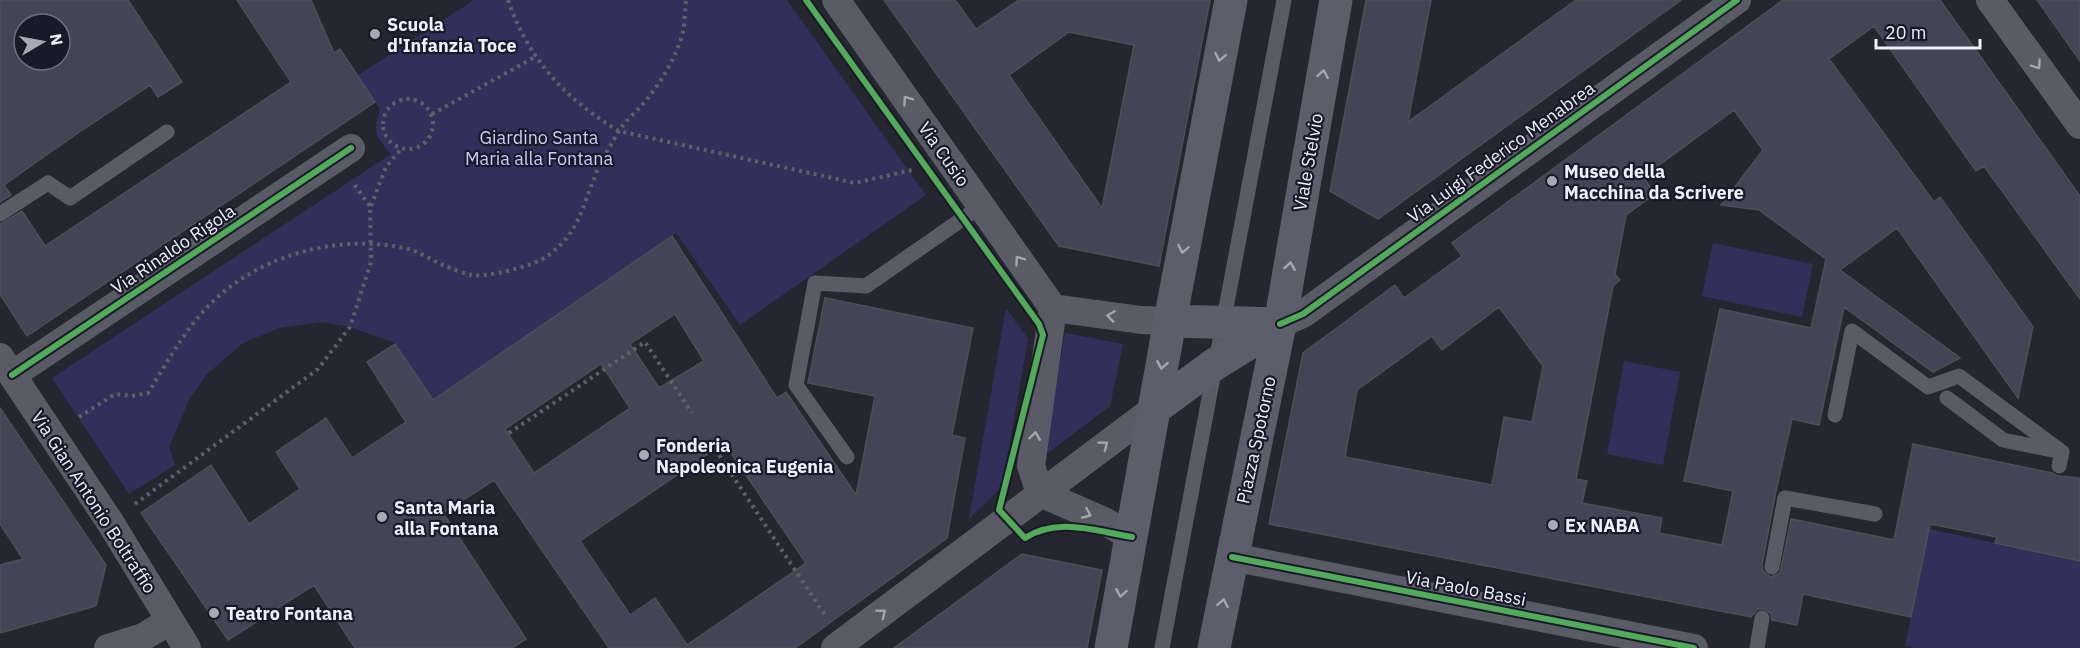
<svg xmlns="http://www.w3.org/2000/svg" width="2080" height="648" font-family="'IBM Plex Sans',sans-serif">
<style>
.green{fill:#32305b}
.building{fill:#454457;stroke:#4e4e56;stroke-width:1.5;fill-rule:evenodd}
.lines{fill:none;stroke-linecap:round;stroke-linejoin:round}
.path{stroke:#60606a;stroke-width:4;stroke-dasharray:3 4.5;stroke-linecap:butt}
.service{stroke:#5b5b67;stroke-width:15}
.minor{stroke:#5b5b67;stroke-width:28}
.secondary{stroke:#5d5d6c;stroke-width:33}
.cycleway-casing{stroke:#19192a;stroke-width:10}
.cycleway{stroke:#51ab58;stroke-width:6}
.oneway{stroke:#a6a6b4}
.oneway2{stroke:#a6a6b2}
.poi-dot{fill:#a9a9b5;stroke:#19192a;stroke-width:2}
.labels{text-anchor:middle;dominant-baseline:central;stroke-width:4.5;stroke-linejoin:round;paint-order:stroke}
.poi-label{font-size:18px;font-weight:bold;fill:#f0f0fd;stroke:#19192a;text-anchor:start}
.park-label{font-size:18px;fill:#cccdfa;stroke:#19192a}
.street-label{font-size:18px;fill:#f0f0fd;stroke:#19192a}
</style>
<rect width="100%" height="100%" fill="#262630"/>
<!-- green -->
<path class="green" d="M474,0H787L926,195L740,325L676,233L433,400L395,343L350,327L322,322L279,328L243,343L207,374L190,398L169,447L175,465L129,494L52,378L391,154C376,137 372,132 380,109L357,76Z
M1713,243L1813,264L1802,317L1702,296Z
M1006,308L1028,339L1002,487L969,519Z
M1065,333L1123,344L1110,406L1044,456Z
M1624,361L1680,372L1663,465L1607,454Z
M1929,529L2080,561V648H1916L1905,646Z"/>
<!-- building -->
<path class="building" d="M0,0H128L182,82L158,97L150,85L82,130L4,185L11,195L0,202ZM24,24H60V60H24Z
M237,0H311L334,53L340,49L375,102L27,336L0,294V224L22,211L45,246L291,82Z
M884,0H955L976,29L1019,0H1210L1159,266L1059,246ZM1069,32L1134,45L1102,208L1009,75Z
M1366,0H1431L1408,122L1576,0H1681L1378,219L1330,191Z
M1783,0H1940L2080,196V299L1984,166L1976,171L1874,26L1829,59L1934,202L1940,197L2033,327L2018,398L1897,228L1840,270L1960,358L1933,372L1844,307L1819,425L1792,419L1775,496L1762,565L1763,571L1771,577L1780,573L1791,519L1894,540L1913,444L2052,473L2058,476L2080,478V561L1995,543L1997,537L1930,524L1911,617L1803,594L1797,625L1772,620L1771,614L1764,609H1758L1751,617L1269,524L1303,353L1395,285L1404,298L1462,256L1452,243ZM1734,110L1763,150L1721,205L1759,210L1826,259L1811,328L1720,309L1684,481L1733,491L1722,545L1659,533L1662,518L1582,503L1587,481L1576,479L1613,286L1620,280L1615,274L1626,215L1655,194L1643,177ZM1499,307L1543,366L1532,422L1504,417L1492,485L1345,457L1357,390L1432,336L1442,350Z
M2037,0H2080V61Z
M672,236L777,398L786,392L856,495L875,396L808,383L825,298L973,328L952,435L965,438L947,538L795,648H609L494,480L443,513L526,639L512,648H355L314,585L228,640L141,513L211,465L249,524L300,489L276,452L326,418L352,458L406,422L367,362L395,344L433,400ZM675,314L704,361L659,388L630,344ZM601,364L630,408L534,473L505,429ZM724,443L806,563L687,645L655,598L630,615L580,541Z
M0,408L106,565L96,606L0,633V565L23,559L0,524Z
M1022,554L1102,570L1087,648H894Z"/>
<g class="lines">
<!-- path -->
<path class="path" d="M508,0C528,59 566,100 619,131L855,183L912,170
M383 124a25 25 0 1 1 50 0a25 25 0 1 1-50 0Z
M432,114L535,57
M371,206L386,167L401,149
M79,417L115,394L132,396L148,393C165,366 180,338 201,314C249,258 332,233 404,248C419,251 431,260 445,266C453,269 463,273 471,275C487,278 537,265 549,255C581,229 581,209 596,174C601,160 610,147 617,134C624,122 635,113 644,103C661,82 676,58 683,32C685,22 685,10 686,0
M509,433L645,342L692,413
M715,449L826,617
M135,504L318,369L350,327L371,262L370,206L353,183"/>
<!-- service -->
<path class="service" d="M0,214L48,183L70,198L167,132
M1947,398L2003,440L2062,452L2059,466
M1835,415L1852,331L1928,387L1959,376L2062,452
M847,457L796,385L815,283L866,286L981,206
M1772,567L1785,498L1875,514
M1162,648L1284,0
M1757,648L1762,618"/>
<!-- minor -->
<path class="minor" d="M836,0L1053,308
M1990,0L2080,125
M1053,308L1031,466L1040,493L1104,521L1132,537
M1053,308L1141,320L1170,321
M1280,324L1303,314L1737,0
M0,357L110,522L187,648
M12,375L351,148
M1232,557L1694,648
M108,648L143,637L170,621
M835,648L1154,409"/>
<!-- secondary -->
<path class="secondary" d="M1170,321L1280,324
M1154,409L1215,364L1280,324
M1111,648L1170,321L1231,0
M1214,648L1280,324L1336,0"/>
<defs>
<path id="cycleway" d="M806,0L1039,324L1043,335L999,510L1025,538C1058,517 1095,531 1132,537
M1280,324L1303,314L1737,0
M12,375L351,148
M1232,557L1694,648"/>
</defs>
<!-- cycleway casing -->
<use href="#cycleway" class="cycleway-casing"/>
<!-- cycleway -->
<use href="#cycleway" class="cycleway"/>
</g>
<!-- one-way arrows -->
<defs><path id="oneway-chevron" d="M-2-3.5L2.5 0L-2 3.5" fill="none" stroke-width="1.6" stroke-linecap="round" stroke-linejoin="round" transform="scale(1.5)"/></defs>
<g class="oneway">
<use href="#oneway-chevron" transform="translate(1220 57) rotate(101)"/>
<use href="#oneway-chevron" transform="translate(1323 74) rotate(-80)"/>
<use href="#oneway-chevron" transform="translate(1183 249) rotate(101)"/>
<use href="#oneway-chevron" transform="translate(1290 266) rotate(-80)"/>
<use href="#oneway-chevron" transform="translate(1162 365) rotate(100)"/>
<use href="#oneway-chevron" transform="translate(1121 593) rotate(100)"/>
<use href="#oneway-chevron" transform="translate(1223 603) rotate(-79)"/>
</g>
<g class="oneway2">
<use href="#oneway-chevron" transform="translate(2037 65) rotate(54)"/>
<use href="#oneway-chevron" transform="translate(907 100) rotate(-125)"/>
<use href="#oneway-chevron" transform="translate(1019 260) rotate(-125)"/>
<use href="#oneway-chevron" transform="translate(1111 316) rotate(-172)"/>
<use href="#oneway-chevron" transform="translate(1035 436) rotate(-82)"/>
<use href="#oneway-chevron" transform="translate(1104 445) rotate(-37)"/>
<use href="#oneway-chevron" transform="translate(1087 514) rotate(24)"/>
<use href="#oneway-chevron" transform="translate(882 613) rotate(-37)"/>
</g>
<!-- markers -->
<g class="poi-dot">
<circle cx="375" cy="34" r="6"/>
<circle cx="1552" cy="181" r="6"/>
<circle cx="644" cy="455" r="6"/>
<circle cx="382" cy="517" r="6"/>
<circle cx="1553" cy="525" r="6"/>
<circle cx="214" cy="613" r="6"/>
</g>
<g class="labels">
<!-- poi labels -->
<g class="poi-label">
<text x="387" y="24">Scuola<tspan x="387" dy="21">d'Infanzia Toce</tspan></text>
<text x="1564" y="171">Museo della<tspan x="1564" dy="21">Macchina da Scrivere</tspan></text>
<text x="656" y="445">Fonderia<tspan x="656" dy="21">Napoleonica Eugenia</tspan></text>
<text x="394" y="507">Santa Maria<tspan x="394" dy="21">alla Fontana</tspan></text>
<text x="1565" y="525">Ex NABA</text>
<text x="226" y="613">Teatro Fontana</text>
</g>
<!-- park labels -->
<g class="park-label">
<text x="539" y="137">Giardino Santa<tspan x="539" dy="21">Maria alla Fontana</tspan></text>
</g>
<!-- street labels -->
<g class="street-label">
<text transform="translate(1501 152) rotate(-36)">Via Luigi Federico Menabrea</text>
<text transform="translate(944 154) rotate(55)">Via Cusio</text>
<text transform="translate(1308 162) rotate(-80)">Viale Stelvio</text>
<text transform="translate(173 249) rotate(-34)">Via Rinaldo Rigola</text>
<text transform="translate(1256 440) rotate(-78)">Piazza Spotorno</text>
<text transform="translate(94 502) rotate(57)">Via Gian Antonio Boltraffio</text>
<text transform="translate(1466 588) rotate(11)">Via Paolo Bassi</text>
</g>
</g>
<!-- north arrow -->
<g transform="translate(42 42) rotate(80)"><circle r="28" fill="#19192a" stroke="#6f6f7e" stroke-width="1.5"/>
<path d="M0-4.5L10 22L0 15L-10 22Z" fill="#a9a9b5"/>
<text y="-9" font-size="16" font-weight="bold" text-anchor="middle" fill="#f0f0fd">N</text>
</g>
<!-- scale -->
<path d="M1876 39v9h104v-9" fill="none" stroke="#f0f0fd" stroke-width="3"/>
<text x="1885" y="39" font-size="18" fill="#f0f0fd" stroke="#19192a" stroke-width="4.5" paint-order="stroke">20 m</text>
</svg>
